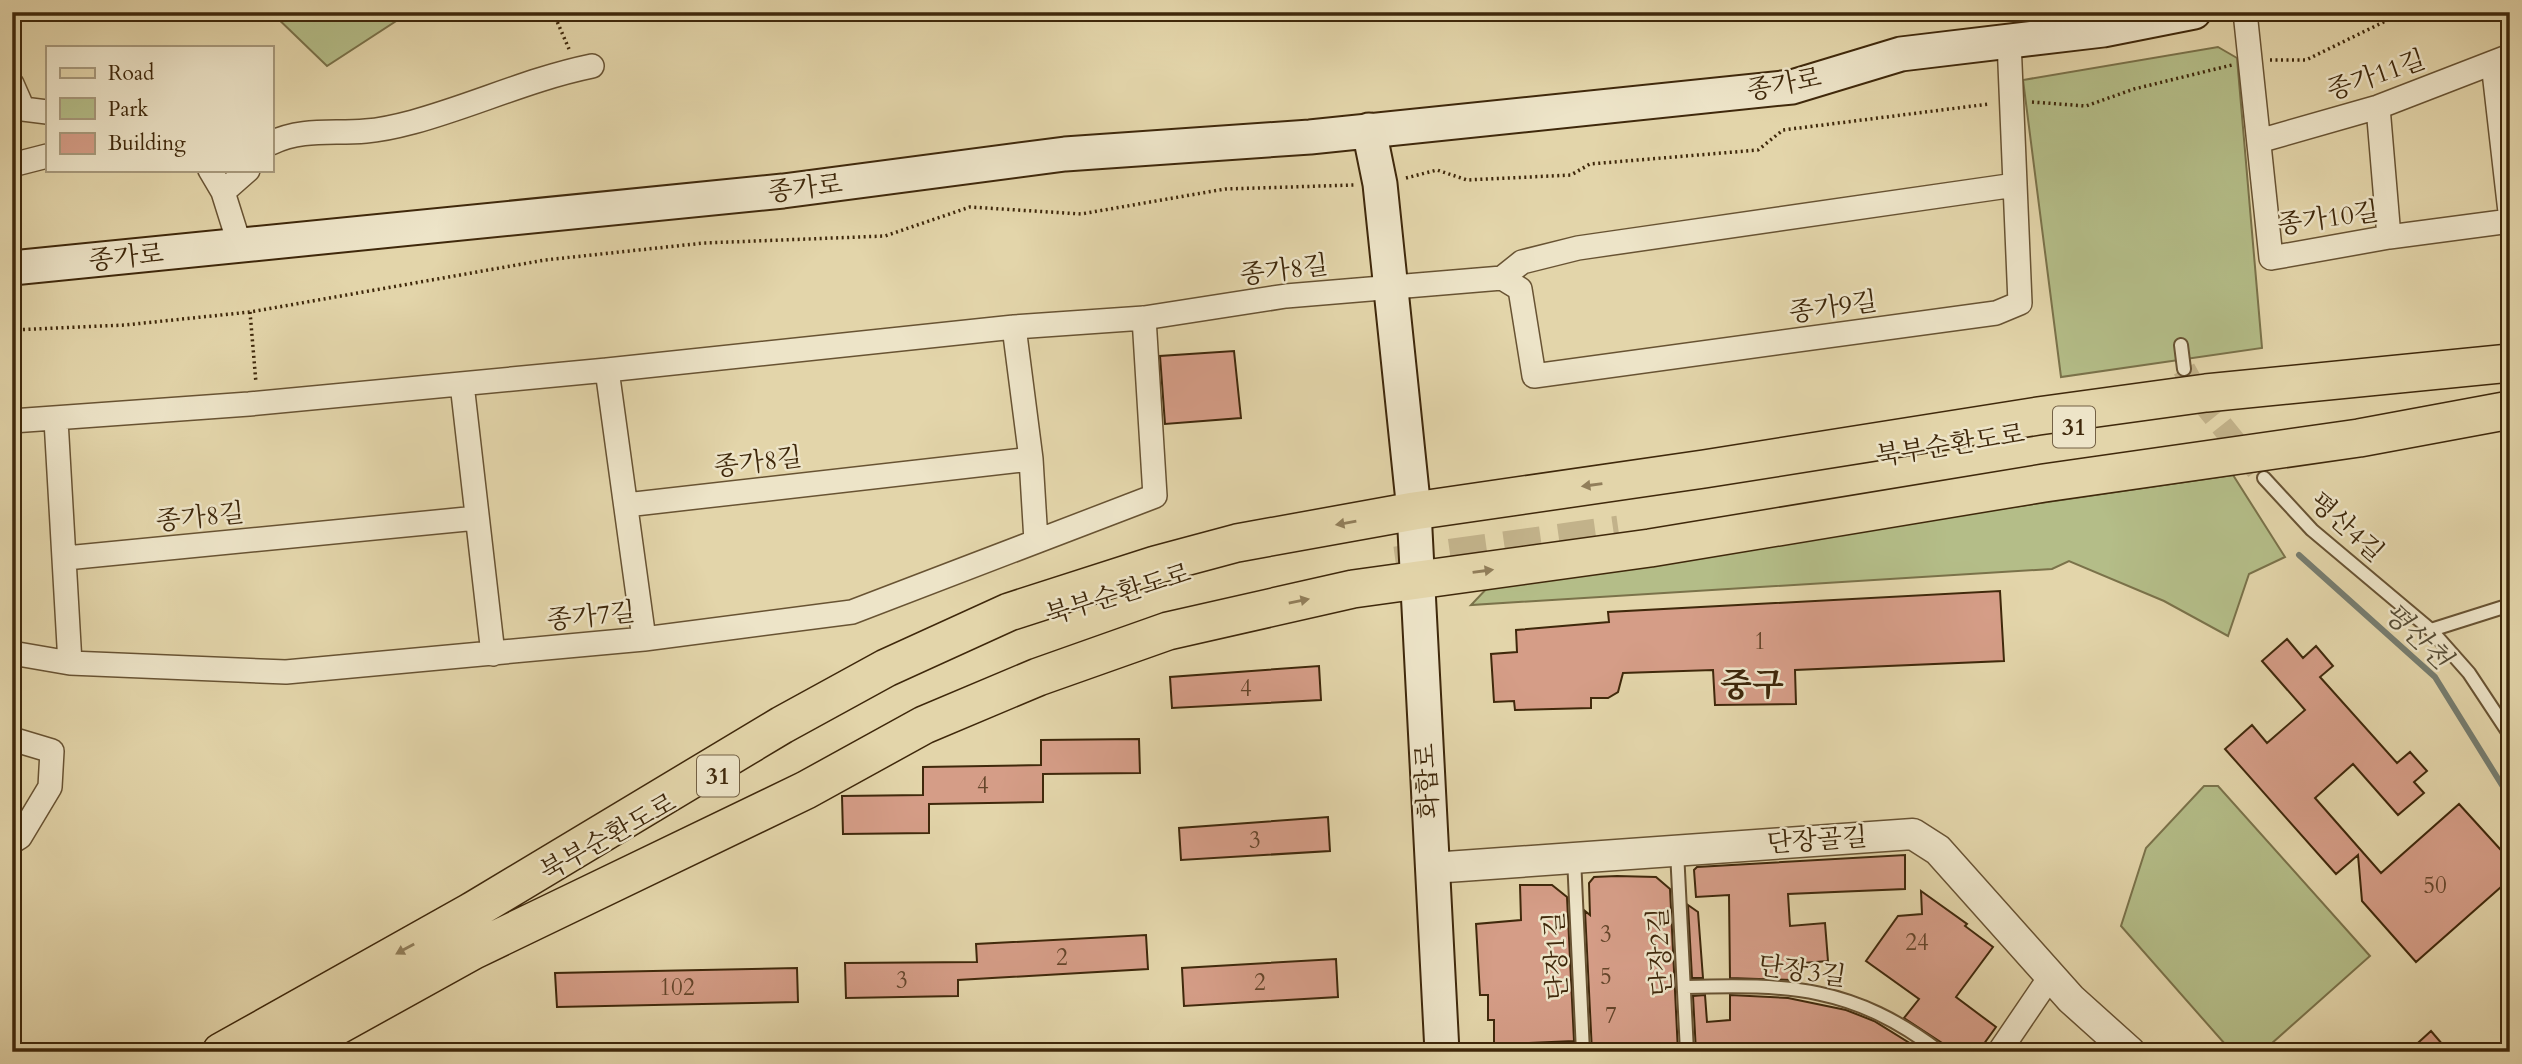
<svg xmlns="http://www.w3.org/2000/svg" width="2522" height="1064" font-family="Cardo,'Noto Serif KR',serif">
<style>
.green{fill:#b4bd88;stroke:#7a724a;stroke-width:2}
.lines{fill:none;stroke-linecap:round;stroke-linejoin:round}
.stream{stroke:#767d70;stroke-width:6}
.building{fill:#d59d87;stroke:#3f280b;stroke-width:2}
.minor-tunnel{stroke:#c2b28a;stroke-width:23;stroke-dasharray:23 11;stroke-linecap:butt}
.primary-tunnel{stroke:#c2b28a;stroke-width:37;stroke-dasharray:37 18;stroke-linecap:butt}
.service-casing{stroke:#685333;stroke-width:16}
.minor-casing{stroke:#685333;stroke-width:26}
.tertiary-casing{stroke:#685333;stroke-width:33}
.secondary-casing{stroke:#3f280b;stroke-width:37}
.primary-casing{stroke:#3f280b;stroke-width:40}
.path{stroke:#3f280b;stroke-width:3.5;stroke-dasharray:2 3.5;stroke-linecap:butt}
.service{stroke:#ede4c8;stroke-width:12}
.minor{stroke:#ede4c8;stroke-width:23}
.tertiary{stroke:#ede4c8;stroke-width:30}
.secondary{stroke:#ede4c8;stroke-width:33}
.primary{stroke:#e3d5aa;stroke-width:37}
.oneway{fill:#917e5a}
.labels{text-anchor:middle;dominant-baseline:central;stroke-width:5;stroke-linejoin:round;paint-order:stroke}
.number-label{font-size:23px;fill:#64452a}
.shield{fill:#ede4c8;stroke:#736044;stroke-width:2}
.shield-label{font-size:24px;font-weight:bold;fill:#3f280b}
.street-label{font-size:26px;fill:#3f280b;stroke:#ede4c8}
.water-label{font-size:28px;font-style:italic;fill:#564c35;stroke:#ede4c8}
.district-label{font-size:33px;font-weight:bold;fill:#3f280b;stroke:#ede4c8}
</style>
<rect width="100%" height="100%" fill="#e3d5aa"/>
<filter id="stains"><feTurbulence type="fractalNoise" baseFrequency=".00286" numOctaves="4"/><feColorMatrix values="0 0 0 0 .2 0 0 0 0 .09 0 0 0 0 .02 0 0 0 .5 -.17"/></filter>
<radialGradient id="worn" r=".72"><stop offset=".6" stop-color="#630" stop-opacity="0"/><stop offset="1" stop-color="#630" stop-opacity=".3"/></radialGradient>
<!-- green -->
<path class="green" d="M271,12H410L327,66Z
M2218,47L2237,58L2262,348L2061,377L2023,80Z
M2233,475L2285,557L2249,574L2228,636L2164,601L2069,561L2052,569L1471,605L1492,583Z
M2204,786H2218L2370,956L2262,1052H2232L2121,926L2146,848Z"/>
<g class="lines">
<!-- stream -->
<path class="stream" d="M2299,555L2435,677L2510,798"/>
</g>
<!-- building -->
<path class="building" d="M1234,351L1241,418L1165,424L1160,356Z
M2000,591L2004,661L1795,670L1796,704L1715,705L1713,670L1623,673L1618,692L1608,698H1591V708L1515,710L1514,701L1494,702L1491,654L1517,652L1516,630L1609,622L1608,612Z
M2287,639L2303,658L2316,646L2333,666L2320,677L2397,763L2410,752L2427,771L2414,782L2424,793L2398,815L2353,764L2315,798L2381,873L2459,804L2510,860V879L2416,962L2362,901L2358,855L2336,874L2225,749L2252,725L2267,743L2305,710L2262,661Z
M1319,666L1321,700L1172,708L1170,677Z
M1139,739L1140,773L1043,774V802L929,804V833L843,834L842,796L923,795V767L1041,765V740Z
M1328,817L1330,851L1181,860L1179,828Z
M1905,855V889L1788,894L1790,926L1825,923L1828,961L1791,964V980L1730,978L1729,895L1696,897L1694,870L1697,867Z
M1617,876L1656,877L1670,889L1678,1052H1592L1585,911L1590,915L1589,883L1594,877Z
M1520,885H1552L1567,897L1574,1041L1530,1043L1531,1052H1494V1020H1488V995H1480L1476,924L1521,920Z
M1921,891L1967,924L1965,926L1993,947L1956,997L1996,1027L1978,1052H1949L1945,1045L1904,1018L1919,999L1866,961L1898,916L1922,914Z
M1688,905L1698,912L1703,978H1692Z
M1146,935L1148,969L958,980V996L846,998L845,963L977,962L976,944Z
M1336,959L1338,997L1184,1006L1182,968Z
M797,968L798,1002L557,1007L555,973Z
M1705,995L1707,1022L1730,1020V995L1788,998L1846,1010L1874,1021L1924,1052H1696L1693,996Z
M2431,1031L2449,1052H2408Z"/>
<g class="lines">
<!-- minor-tunnel -->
<path class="minor-tunnel" d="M2184,369L2201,400L2264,478"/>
<!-- primary-tunnel -->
<path class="primary-tunnel" d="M1396,565L1619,534"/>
<defs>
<path id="service" d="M2181,345L2184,369
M2264,478L2312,530L2431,630L2469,673L2510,735
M2431,630L2510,605
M1677,851L1687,1052
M1574,858L1583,1052
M1685,987C1790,984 1853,986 1940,1052"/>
<path id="minor" d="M2245,12L2271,258L2389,237L2510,221
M2493,63L2510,212
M12,84L23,109L47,112
M2378,107L2389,237
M2259,141L2378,107L2510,56
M271,143C303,128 332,134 366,131C381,130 398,126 413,122C475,105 529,79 592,66
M12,165L47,156
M210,170L223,192L240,246
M223,192L248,170
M1502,278L1522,262L1578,248L2015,185
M1014,327L1031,459L1036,541
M607,370L644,639
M462,384L493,654
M56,420L70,663
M12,421L249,404L607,370L1014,327L1144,318L1286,296L1502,278L1520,289L1534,376L1996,313L2020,303L2009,41
M626,505L1031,459
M66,558L477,518
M12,653L70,663L286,672L644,639L852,612L1155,496L1144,318
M12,739L52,751L50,787L20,837L12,842
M1999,1052L2050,977"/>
<path id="tertiary" d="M1432,868L1913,834L1938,850L2071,999L2130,1052"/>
<path id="secondary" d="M1369,130L1380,184L1414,511L1442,1052
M12,268L783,191L1065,154L1310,137L1792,87L1901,54L2103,30L2194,12"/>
<path id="primary" d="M454,922L782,725L886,668L1009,612L1155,565L1237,543L1414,511L1704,469L2038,416L2206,393L2510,363
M472,951L806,790L924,725L1038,677L1168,631L1353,589L1650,548L2044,483L2359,438L2510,410
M221,1052L476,909
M290,1052L492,940"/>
</defs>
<!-- service casing -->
<use href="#service" class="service-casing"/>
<!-- minor casing -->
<use href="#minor" class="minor-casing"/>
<!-- tertiary casing -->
<use href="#tertiary" class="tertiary-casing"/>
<!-- secondary casing -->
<use href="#secondary" class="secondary-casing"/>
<!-- primary casing -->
<use href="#primary" class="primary-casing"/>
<!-- path -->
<path class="path" d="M553,12L569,49
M1874,12V18L1921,12
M2270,60H2306L2404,12
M2032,102L2086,106L2134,89L2232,65
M1406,178L1437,170L1467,180L1571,175L1590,164L1758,150L1783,130L1989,104
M250,312L256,383
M12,330L125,325L250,312L545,260L704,243L885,236L970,207L1081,214L1225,189L1354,185"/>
<!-- service -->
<use href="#service" class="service"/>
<!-- minor -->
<use href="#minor" class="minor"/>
<!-- tertiary -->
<use href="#tertiary" class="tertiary"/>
<!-- secondary -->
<use href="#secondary" class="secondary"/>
<!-- primary -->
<use href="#primary" class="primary"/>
</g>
<!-- one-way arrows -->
<defs><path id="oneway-solid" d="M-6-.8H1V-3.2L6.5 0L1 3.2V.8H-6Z" transform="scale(1.75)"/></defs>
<g class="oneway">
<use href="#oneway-solid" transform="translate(1592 485) rotate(172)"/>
<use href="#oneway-solid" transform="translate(1346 523) rotate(170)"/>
<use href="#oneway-solid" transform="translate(1483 571) rotate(-8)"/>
<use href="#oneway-solid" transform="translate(1299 601) rotate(-12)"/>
<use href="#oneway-solid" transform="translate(405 949) rotate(151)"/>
</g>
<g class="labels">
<!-- number labels -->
<g class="number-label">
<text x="1760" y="641">1</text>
<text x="1246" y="688">4</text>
<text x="983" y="785">4</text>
<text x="1255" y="840">3</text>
<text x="2435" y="885">50</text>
<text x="1606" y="934">3</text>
<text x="1917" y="942">24</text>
<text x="1062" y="957">2</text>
<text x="1606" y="976">5</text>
<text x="902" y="980">3</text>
<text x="1260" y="982">2</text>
<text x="677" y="987">102</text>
<text x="1611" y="1015">7</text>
</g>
<!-- shield labels -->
<g class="shield">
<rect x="2053" y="406.5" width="42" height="41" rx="5"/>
<rect x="697" y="755.5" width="42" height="41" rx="5"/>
</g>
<g class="shield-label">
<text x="2074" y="427">31</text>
<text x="718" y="776">31</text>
</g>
<!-- street labels -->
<g class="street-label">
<text transform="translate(2376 75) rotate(-19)">종가11길</text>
<text transform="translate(1784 84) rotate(-11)">종가로</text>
<text transform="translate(805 188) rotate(-7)">종가로</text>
<text transform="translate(2328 218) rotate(-8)">종가10길</text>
<text transform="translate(126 257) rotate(-6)">종가로</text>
<text transform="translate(1284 270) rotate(-7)">종가8길</text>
<text transform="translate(1833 307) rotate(-8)">종가9길</text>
<text transform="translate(1950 445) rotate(-9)">북부순환도로</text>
<text transform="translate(758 462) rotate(-7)">종가8길</text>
<text transform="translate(200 517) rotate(-6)">종가8길</text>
<text transform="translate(2347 527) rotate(42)">평산4길</text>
<text transform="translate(1118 594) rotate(-17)">북부순환도로</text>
<text transform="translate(591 616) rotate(-6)">종가7길</text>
<text transform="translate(1427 781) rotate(-93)">화합로</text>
<text transform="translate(608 837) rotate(-29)">북부순환도로</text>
<text transform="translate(1817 840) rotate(-4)">단장골길</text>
<text transform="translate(1660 952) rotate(-93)">단장2길</text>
<text transform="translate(1556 956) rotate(-93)">단장1길</text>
<text transform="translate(1802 971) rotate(8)">단장3길</text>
</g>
<!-- water labels -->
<g class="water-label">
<text transform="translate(2417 636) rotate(44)">평산천</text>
</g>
<!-- district labels -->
<g class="district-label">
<text x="1752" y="685">중구</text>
</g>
</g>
<!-- margin -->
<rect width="2522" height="1064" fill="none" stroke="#e3d5aa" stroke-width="42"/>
<rect x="14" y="14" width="2494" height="1036" fill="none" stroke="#3f280b" stroke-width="3.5"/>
<rect x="21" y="21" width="2480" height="1022" fill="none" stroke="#3f280b" stroke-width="2"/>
<!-- legend -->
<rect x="46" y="46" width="228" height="126" fill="#ede4c8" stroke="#a7997c" stroke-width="2"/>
<rect x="60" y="68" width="35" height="10" fill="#e3d5aa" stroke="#a7997c" stroke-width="2"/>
<text x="108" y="80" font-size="21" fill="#3f280b">Road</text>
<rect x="60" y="98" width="35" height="21" fill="#b4bd88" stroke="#a7997c" stroke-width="2"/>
<text x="108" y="116" font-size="21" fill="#3f280b">Park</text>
<rect x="60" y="133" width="35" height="21" fill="#d59d87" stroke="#a7997c" stroke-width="2"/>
<text x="108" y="150" font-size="21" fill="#3f280b">Building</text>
<rect width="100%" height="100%" filter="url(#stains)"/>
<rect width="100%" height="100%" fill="url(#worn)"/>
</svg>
